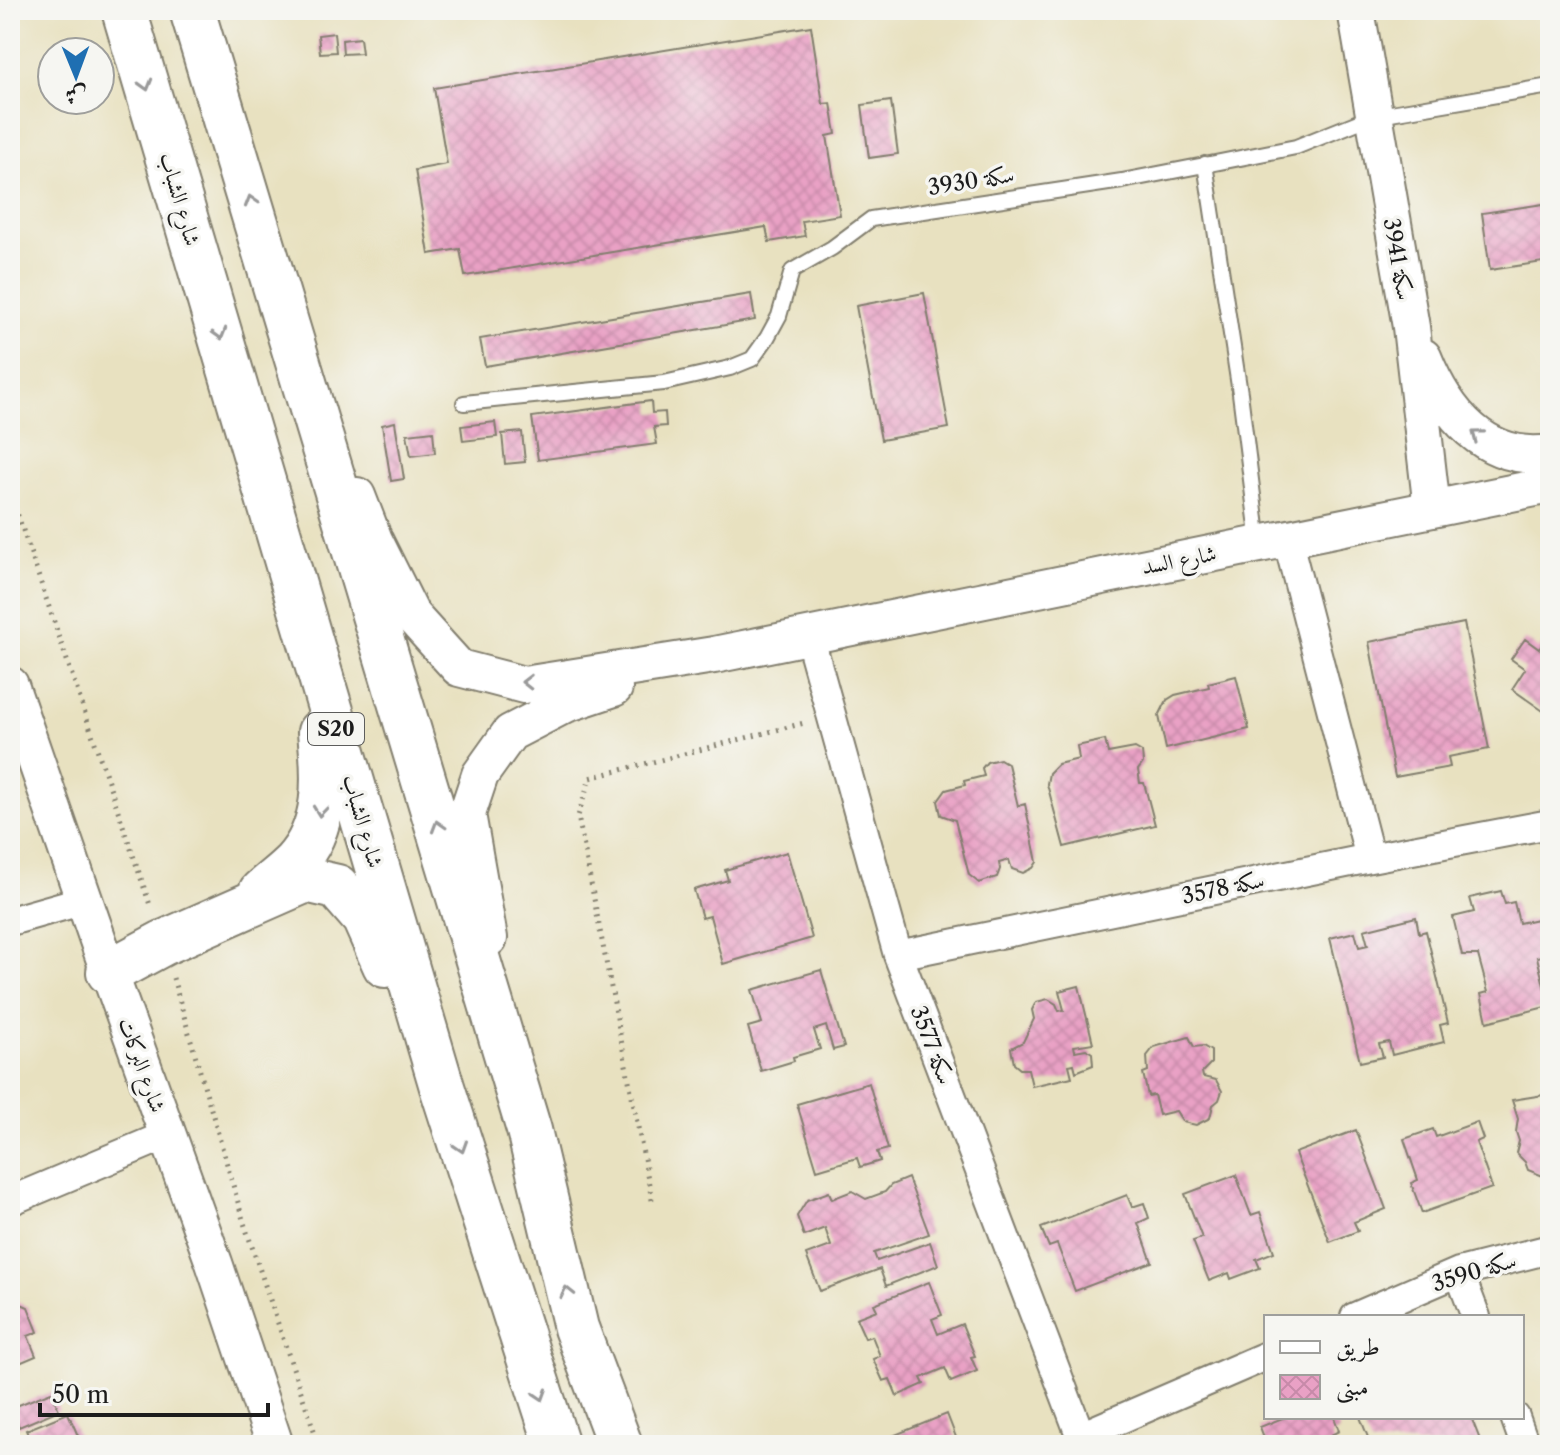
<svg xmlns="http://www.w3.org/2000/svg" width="1560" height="1455" font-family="'Libre Caslon Text',Amiri,serif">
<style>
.building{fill:url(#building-cross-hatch)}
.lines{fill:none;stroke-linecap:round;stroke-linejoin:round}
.service-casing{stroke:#827e6e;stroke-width:18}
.minor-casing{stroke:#827e6e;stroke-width:32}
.tertiary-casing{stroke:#827e6e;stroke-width:40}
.primary-casing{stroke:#827e6e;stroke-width:48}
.path{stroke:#827e6e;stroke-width:5;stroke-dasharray:2 6;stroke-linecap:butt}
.service{stroke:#fff;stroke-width:14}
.minor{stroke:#fff;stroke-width:28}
.tertiary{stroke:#fff;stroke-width:36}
.primary{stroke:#fff;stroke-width:44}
.oneway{stroke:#999}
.labels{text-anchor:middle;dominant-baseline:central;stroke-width:7;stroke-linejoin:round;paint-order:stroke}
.shield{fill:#f6f6f2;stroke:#5d5d5c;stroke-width:2}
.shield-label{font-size:20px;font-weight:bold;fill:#1c1c1c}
.street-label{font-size:22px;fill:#1c1c1c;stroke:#f6f6f2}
</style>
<defs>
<pattern id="building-cross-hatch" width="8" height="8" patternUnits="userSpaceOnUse" patternTransform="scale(2)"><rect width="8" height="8" fill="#e9a1c5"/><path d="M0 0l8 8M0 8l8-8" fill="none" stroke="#c78aa9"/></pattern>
</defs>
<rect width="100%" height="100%" fill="#f6f6f2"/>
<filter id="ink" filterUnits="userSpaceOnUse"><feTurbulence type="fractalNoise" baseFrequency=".0125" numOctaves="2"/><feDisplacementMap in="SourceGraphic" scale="16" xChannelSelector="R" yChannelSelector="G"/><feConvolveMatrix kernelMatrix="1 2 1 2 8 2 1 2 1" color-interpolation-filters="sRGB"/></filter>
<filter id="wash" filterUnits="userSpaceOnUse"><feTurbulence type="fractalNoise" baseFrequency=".006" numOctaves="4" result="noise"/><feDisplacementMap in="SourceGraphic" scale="32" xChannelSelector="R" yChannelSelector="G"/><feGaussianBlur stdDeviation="1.8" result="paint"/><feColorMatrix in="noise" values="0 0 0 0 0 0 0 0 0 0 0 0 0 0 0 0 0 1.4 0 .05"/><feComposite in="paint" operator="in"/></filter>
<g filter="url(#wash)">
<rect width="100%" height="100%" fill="#e8e1c0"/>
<g id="blocks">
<!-- building -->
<path class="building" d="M811,26L823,104L831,103L836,134L827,136L840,215L802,221L805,236L769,242L766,227L465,276L460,249L429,254L415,170L447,164L434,88Z
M334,33L336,52L320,53L318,35Z
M360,38L362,53L343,54L342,40Z
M891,101L898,154L869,158L862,105Z
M1550,203V261L1490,270L1482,213Z
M924,293L949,428L881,440L856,306Z
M751,294L755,320L485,366L480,339Z
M651,401L652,413L665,412L666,426L654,427L657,444L538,460L532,417Z
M395,422L404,479L391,481L382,425Z
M495,422L497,437L463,441L461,426Z
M433,431L435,453L411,456L407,434Z
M522,432L525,462L505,464L502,434Z
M1464,623L1489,749L1448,757L1450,767L1395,777L1369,642Z
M1550,634V708L1546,713L1512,689L1525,669L1511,659L1525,639L1539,649Z
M1236,676L1249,729L1166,749L1159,716L1167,700L1175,695L1209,687L1208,683Z
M1105,740L1108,753L1135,748L1142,752L1143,763L1138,770L1140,783H1144L1155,825L1064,847L1047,784L1049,773L1058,764L1079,759L1077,746Z
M1000,759L1008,764L1018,806L1025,804L1037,862L1033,868L1023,873L1012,869L1009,860L999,863L1000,869L997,877L979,883L969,875L955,820L941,815L938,801L946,790L965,785L964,781L984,776L982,768L987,762Z
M787,852L812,938L723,964L710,916L702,918L694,890L728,880L725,870Z
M1501,891L1505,904L1514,902L1519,923L1542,918L1550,954L1537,957L1549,1006L1487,1022L1481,994L1488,992L1478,955H1462L1453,917L1474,912L1470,898Z
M1416,917L1419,933L1426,931L1448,1023L1440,1025L1444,1042L1392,1055L1389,1042L1379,1044L1383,1057L1360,1062L1330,938L1355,932L1359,947L1368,945L1364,930Z
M821,970L844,1047L833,1050L826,1026L814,1030L820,1049L793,1057L794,1061L761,1071L748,1027L762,1023L752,990Z
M1079,986L1093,1043L1074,1046L1075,1051L1086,1049L1092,1053L1093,1065L1076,1072L1074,1064L1069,1065L1072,1077L1032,1086L1028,1069H1020L1014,1064L1011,1048L1023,1042L1034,1019L1032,1010L1036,1002L1048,999L1056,1004L1059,1011L1064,1010L1059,991Z
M1189,1037L1194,1047L1203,1046L1211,1051V1063L1202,1072L1203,1077L1216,1080L1222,1091L1219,1100L1213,1105L1210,1118L1196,1125L1183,1122L1176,1111L1159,1115L1154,1095L1148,1096L1143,1073L1148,1071L1147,1056L1154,1047Z
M869,1083L888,1149L877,1152L880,1161L860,1167L857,1158L817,1170L797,1104Z
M1550,1094V1178H1548L1528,1170L1525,1162L1516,1153L1519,1141L1516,1132L1518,1119L1512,1100Z
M1477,1122L1483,1139L1476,1142L1492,1188L1422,1213L1411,1183L1418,1180L1404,1139L1433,1129L1436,1137Z
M1356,1130L1386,1209L1354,1222L1358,1231L1330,1242L1295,1153Z
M1236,1175L1251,1215L1260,1212L1274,1252L1256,1259L1260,1268L1231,1279L1229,1273L1209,1281L1193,1241L1202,1238L1185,1194Z
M908,1178L929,1234L874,1253L877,1261L930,1242L938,1265L886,1286L880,1269L820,1291L806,1255L831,1246L825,1228L804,1236L797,1216L807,1200L829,1192L832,1199L852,1191L866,1199L885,1192L891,1185Z
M1127,1195L1132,1207L1144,1203L1149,1218L1138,1223L1152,1262L1075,1291L1057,1244L1049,1247L1041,1228Z
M929,1282L942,1315L932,1319L938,1334L962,1324L975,1356L971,1357L977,1371L951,1382L945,1368L921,1378L924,1384L897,1396L890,1379L883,1381L873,1359L880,1356L872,1336L865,1338L856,1318L877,1310L874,1304Z
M10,1299L28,1307L38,1332L28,1336L36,1356L10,1367Z
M51,1392L59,1410L19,1427L11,1408Z
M68,1413L82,1445H23L31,1442L26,1430Z
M947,1414L959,1445H887L885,1439Z
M1285,1417H1334L1339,1431L1331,1435L1335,1445H1254L1265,1440L1260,1427Z
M1360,1417H1471L1482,1445H1415L1414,1443L1371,1445Z"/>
</g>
</g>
<g filter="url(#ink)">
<use href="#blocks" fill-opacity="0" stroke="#827e6e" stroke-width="2"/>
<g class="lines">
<defs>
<path id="service" d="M1205,164L1240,393L1259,543
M464,403L664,383L730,368L752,359L767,338L779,316L792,271L832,248L871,219L1122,181L1220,162L1296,147L1373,116L1550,86"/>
<path id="minor" d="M1287,538L1370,858
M809,635L898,955L1084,1445
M10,921L84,900
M898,955L1370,858L1550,824
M10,1201L167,1135
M1459,1272L1476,1317
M1355,1317L1459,1272L1550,1249
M1515,1417L1525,1445
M1081,1436L1266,1356"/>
<path id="tertiary" d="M1356,10L1411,327L1432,509
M1423,357C1445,412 1485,463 1550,453
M357,496L374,540L412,616L459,668L524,685L714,655L1550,485
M10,685L109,972L214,1263L275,1445
M489,938L467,814L480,775L510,733L566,704L614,688"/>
<path id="primary" d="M124,10L442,1087L557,1445
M192,10L529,1130L576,1328L620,1445
M261,892C272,882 284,873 294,863C328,827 325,777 320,732
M109,972L163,943L306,880L337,887L364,918L385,965"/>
</defs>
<!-- service casing -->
<use href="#service" class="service-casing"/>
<!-- minor casing -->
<use href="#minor" class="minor-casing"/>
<!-- tertiary casing -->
<use href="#tertiary" class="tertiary-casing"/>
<!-- primary casing -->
<use href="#primary" class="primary-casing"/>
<!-- path -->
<path class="path" d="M10,492L151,908
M173,978L244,1223L319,1445
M652,1200L578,816L590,778L804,723"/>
<!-- service -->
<use href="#service" class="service"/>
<!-- minor -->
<use href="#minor" class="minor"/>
<!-- tertiary -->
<use href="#tertiary" class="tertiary"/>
<!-- primary -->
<use href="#primary" class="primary"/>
</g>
<!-- one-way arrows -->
<defs><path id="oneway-chevron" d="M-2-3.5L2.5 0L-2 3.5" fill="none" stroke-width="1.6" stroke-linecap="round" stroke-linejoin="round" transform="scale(2)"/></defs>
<g class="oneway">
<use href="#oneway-chevron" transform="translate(146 85) rotate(74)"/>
<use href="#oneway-chevron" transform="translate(251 201) rotate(-107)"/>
<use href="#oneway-chevron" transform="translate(220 334) rotate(74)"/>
<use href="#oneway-chevron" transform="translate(1477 435) rotate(-143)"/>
<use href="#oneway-chevron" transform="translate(527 682) rotate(-179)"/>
<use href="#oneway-chevron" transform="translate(320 811) rotate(96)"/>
<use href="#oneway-chevron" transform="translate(438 826) rotate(-107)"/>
<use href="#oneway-chevron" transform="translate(461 1147) rotate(72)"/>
<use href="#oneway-chevron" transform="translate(567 1292) rotate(-103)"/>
<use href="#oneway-chevron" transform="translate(541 1395) rotate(72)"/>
</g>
</g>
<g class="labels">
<!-- shield labels -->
<rect class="shield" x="308" y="713" width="56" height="32" rx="6"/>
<g class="shield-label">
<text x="336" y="729">S20</text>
</g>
<!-- street labels -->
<g class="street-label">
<text transform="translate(971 181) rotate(-9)">سكة 3930</text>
<text transform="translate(180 199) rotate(74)">شارع الشباب</text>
<text transform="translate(1398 259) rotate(80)">سكة 3941</text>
<text transform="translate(1179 560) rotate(-11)">شارع السد</text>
<text transform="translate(363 821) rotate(74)">شارع الشباب</text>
<text transform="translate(1223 888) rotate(-12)">سكة 3578</text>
<text transform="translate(932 1045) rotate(69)">سكة 3577</text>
<text transform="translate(142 1065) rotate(70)">شارع البركات</text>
<text transform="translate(1474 1272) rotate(-17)">سكة 3590</text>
</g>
</g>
<!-- margin -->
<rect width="1560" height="1455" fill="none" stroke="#f6f6f2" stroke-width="40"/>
<!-- legend -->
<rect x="1264" y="1315" width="260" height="104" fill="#f6f6f2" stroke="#9f9f9c" stroke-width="2"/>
<rect x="1280" y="1341" width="40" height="12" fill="#ffffff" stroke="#9f9f9c" stroke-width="2"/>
<text x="1336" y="1355" font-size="24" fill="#1c1c1c">طريق</text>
<rect x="1280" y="1375" width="40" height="24" fill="url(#building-cross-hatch)" stroke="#9f9f9c" stroke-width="2"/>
<text x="1336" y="1395" font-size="24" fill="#1c1c1c">مبنى</text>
<!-- north arrow -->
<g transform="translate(76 76) rotate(179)"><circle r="38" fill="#f6f6f2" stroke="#9f9f9c" stroke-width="2"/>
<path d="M0-6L14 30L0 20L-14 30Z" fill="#1f6fb2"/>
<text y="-12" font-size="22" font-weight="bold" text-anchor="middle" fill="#1c1c1c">ش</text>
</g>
<!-- scale -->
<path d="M40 1403v12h228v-12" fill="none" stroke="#1c1c1c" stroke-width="4"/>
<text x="52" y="1403" font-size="24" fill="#1c1c1c" stroke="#f6f6f2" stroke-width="6" paint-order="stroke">50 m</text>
</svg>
